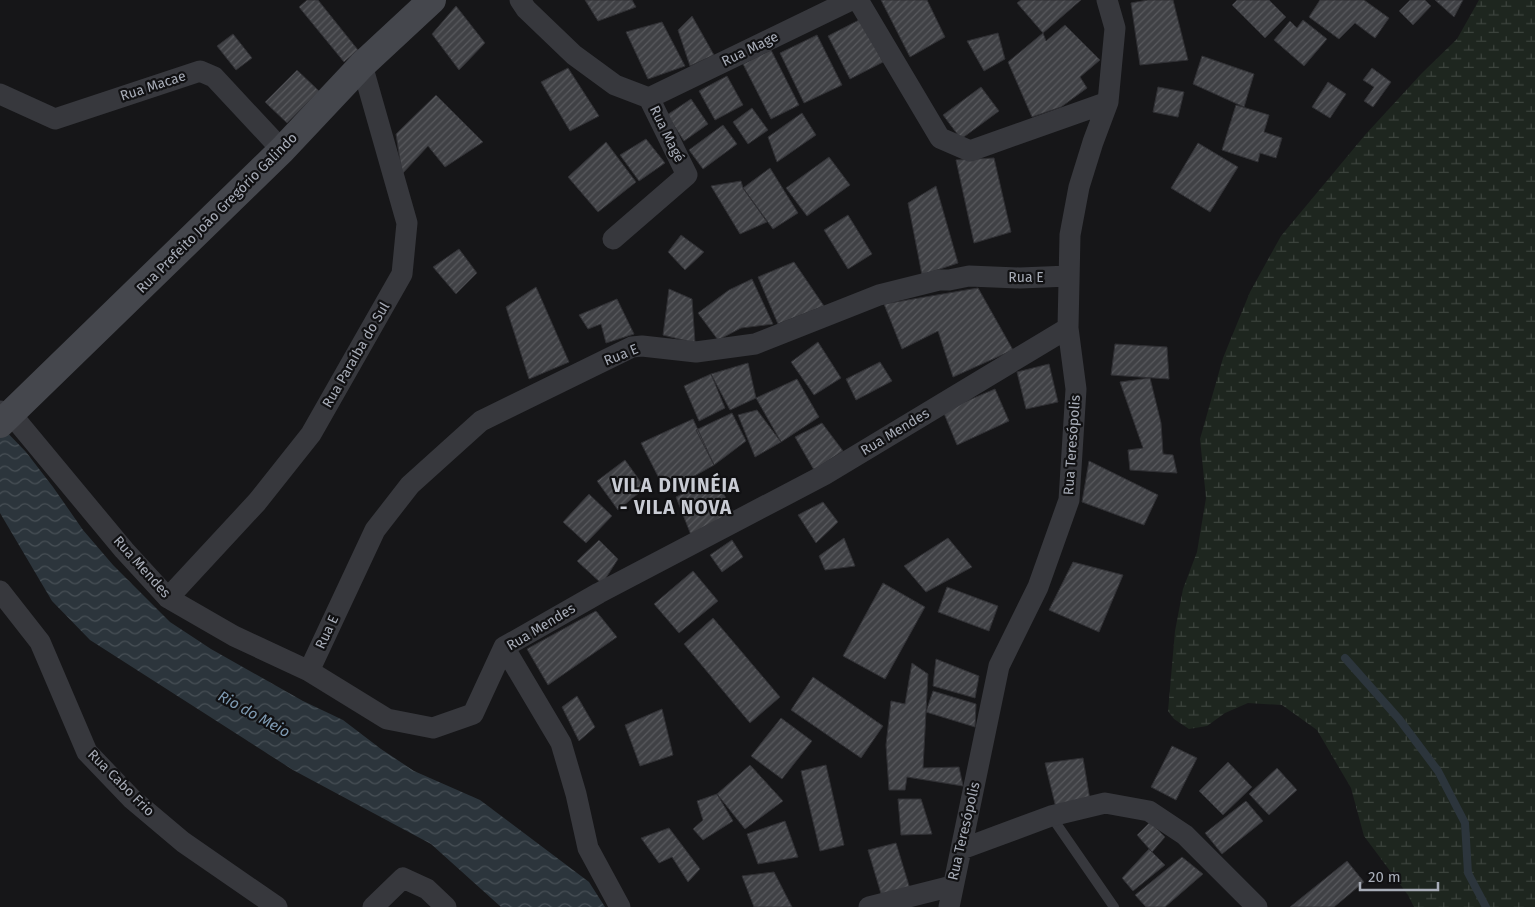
<svg xmlns="http://www.w3.org/2000/svg" width="1535" height="907" font-family="'Fira Sans',sans-serif">
<style>
.wetland{fill:url(#wetland-marsh)}
.water{fill:url(#water-waves)}
.lines{fill:none;stroke-linecap:round;stroke-linejoin:round}
.stream{stroke:#2c353c;stroke-width:8}
.building{fill:url(#building-hatch);stroke:#303034}
.service{stroke:#37383d;stroke-width:10}
.minor{stroke:#37383d;stroke-width:21}
.secondary{stroke:#45474d;stroke-width:28}
.labels{text-anchor:middle;dominant-baseline:central;stroke-width:4.5;stroke-linejoin:round;paint-order:stroke}
.street-label{font-size:14px;fill:#a8adb8;stroke:#111113}
.water-label{font-size:15px;font-style:italic;fill:#7f9bb3;stroke:#111113}
.district-label{font-size:19px;font-weight:bold;letter-spacing:1px;fill:#c9ccd4;stroke:#111113}
</style>
<defs>
<pattern id="wetland-marsh" width="20" height="14" patternUnits="userSpaceOnUse" patternTransform="scale(1.25)"><rect width="20" height="14" fill="#1e261f"/><path d="M1 5h8M5 5V1M11 12h8M15 12V8" fill="none" stroke="#3c433d"/></pattern>
<pattern id="water-waves" width="16" height="10" patternUnits="userSpaceOnUse" patternTransform="scale(1.25)"><rect width="16" height="10" fill="#2c353c"/><path d="M0 5q4-4 8 0t8 0" fill="none" stroke="#485056"/></pattern>
<pattern id="building-hatch" width="6" height="6" patternUnits="userSpaceOnUse" patternTransform="scale(1.25)"><rect width="6" height="6" fill="#404145"/><path d="M-1 1l2-2M0 6l6-6M5 7l2-2" fill="none" stroke="#595a5e"/></pattern>
</defs>
<rect width="100%" height="100%" fill="#161618"/>
<!-- wetland -->
<path class="wetland" d="M1479,0H1535V907H1414L1408,895L1364,836L1351,788L1317,730L1282,705L1248,703L1225,713L1207,726L1189,729L1174,719L1168,711L1175,631L1183,589L1197,552L1206,498L1200,439L1223,358L1250,292L1281,236L1365,135L1422,73L1457,39Z"/>
<!-- water -->
<path class="water" d="M0,425L26,452L53,487L83,530L113,565L170,622L211,649L303,701L343,720L381,749L414,771L480,800L589,882L605,907H501L431,844L293,770L90,640L52,601L0,513Z"/>
<g class="lines">
<!-- stream -->
<path class="stream" d="M1345,658L1399,719L1438,771L1465,823L1468,873L1486,907"/>
</g>
<!-- building -->
<path class="building" d="M307,0H318L358,50L344,62L299,7Z
M585,0H632L636,7L598,21Z
M881,0H927L945,37L910,57Z
M1021,0H1081L1043,33L1017,3Z
M1148,0H1173L1188,60L1140,65L1131,3Z
M1237,0H1269L1286,17L1265,38L1232,5Z
M1320,0H1364L1389,18L1375,38L1355,23L1339,39L1309,17Z
M1410,0H1425L1431,6L1413,25L1399,11Z
M1435,0H1463L1454,17Z
M456,6L485,43L459,70L432,34Z
M692,16L714,55L690,66L678,30Z
M861,19L883,62L850,79L828,36Z
M1303,20L1327,39L1304,66L1274,40L1290,21L1297,28Z
M662,22L685,66L648,79L626,32Z
M1065,25L1100,60L1080,77L1087,88L1061,107L1032,117L1008,62L1043,33L1046,41Z
M998,33L1005,59L984,71L967,41Z
M233,34L252,58L236,70L217,46Z
M817,35L842,85L804,103L780,53Z
M771,50L799,105L771,119L743,64Z
M1202,56L1254,74L1244,107L1193,84Z
M568,68L599,116L570,131L541,82Z
M1372,68L1391,82L1373,107L1364,101L1374,87L1363,80Z
M297,70L319,91L287,123L265,102Z
M727,76L743,105L715,120L699,91Z
M1328,82L1346,94L1330,118L1312,107Z
M981,87L999,111L961,139L943,115Z
M1158,87L1184,92L1178,117L1153,112Z
M436,95L483,142L445,167L428,146L402,174L396,134Z
M691,99L708,124L684,141L667,115Z
M1236,105L1269,115L1264,132L1282,138L1276,158L1260,153L1258,162L1222,150Z
M752,108L768,130L748,144L733,122Z
M802,113L816,135L777,162L768,137Z
M723,125L737,144L703,169L689,150Z
M646,139L665,163L639,181L620,155Z
M606,142L636,182L598,212L568,177Z
M1198,143L1238,167L1210,212L1171,188Z
M829,157L850,185L807,216L786,188Z
M994,158L1011,232L974,243L956,160Z
M770,168L798,213L773,229L743,188Z
M741,181L743,188L767,222L740,234L711,186Z
M936,186L958,263L922,275L908,203Z
M848,215L872,254L848,269L824,230Z
M681,235L704,252L685,270L668,252Z
M459,249L477,273L456,294L433,267Z
M794,262L824,306L778,324L758,277Z
M752,279L773,324L741,328L718,340L698,313L729,290Z
M536,287L569,362L529,379L506,307Z
M978,288L1013,350L953,377L938,331L902,349L884,304Z
M669,289L692,299L695,343L663,335Z
M617,299L634,334L606,343L601,324L588,329L579,315Z
M818,342L841,378L814,395L791,362Z
M1115,344L1167,347L1169,379L1111,375Z
M880,362L892,381L856,400L846,379Z
M748,363L756,398L730,410L711,374Z
M1049,364L1058,402L1026,409L1017,372Z
M711,374L725,408L699,421L684,386Z
M1150,378L1161,423L1163,454L1173,455L1177,473L1130,470L1128,450L1143,448L1120,382Z
M797,379L819,417L781,442L756,398Z
M995,389L1009,421L957,445L943,411Z
M757,410L781,442L755,457L738,415Z
M732,413L746,441L714,465L696,430Z
M693,419L714,465L666,492L641,443Z
M822,423L843,451L814,470L795,437Z
M625,460L645,488L618,510L597,481Z
M1089,461L1158,495L1144,525L1082,502Z
M715,478L734,513L691,535L676,497Z
M589,494L612,516L586,543L563,522Z
M823,502L838,522L816,543L798,515Z
M844,538L855,566L825,570L819,556Z
M948,538L972,567L926,592L904,566Z
M599,540L618,559L602,584L577,561Z
M732,540L743,557L722,572L710,555Z
M1073,562L1123,575L1099,632L1049,610Z
M693,571L718,601L679,633L654,604Z
M883,583L925,607L885,679L843,656Z
M947,587L998,606L989,631L938,612Z
M596,611L617,637L548,685L527,649Z
M713,618L780,697L750,723L684,644Z
M936,659L979,676L975,698L933,686Z
M912,663L928,674L923,768L959,767L963,786L907,777L905,790H889L886,745L891,701L905,704Z
M813,677L883,726L861,758L791,710Z
M933,691L976,704L975,727L926,712Z
M577,696L595,727L579,741L562,707Z
M662,709L673,755L640,766L625,725Z
M781,718L812,741L782,779L751,756Z
M1172,746L1197,758L1176,800L1151,787Z
M1083,758L1090,800L1056,808L1045,763Z
M1228,762L1252,787L1223,815L1199,791Z
M750,765L783,801L745,829L717,794Z
M826,765L844,845L820,851L801,771Z
M1277,768L1297,790L1269,815L1249,794Z
M717,794L733,821L703,840L693,829L703,820L697,801Z
M898,799H921L932,834L901,835Z
M1246,801L1263,821L1222,854L1205,833Z
M785,821L798,857L758,864L747,834Z
M1150,822L1165,837L1152,852L1137,835Z
M669,828L700,869L688,882L672,857L659,863L641,838Z
M896,843L910,889L882,897L868,850Z
M1149,849L1165,865L1133,891L1122,878Z
M1182,857L1203,874L1165,907H1146L1135,895Z
M1347,861L1364,882L1334,907H1290Z
M774,872L792,907H754L742,876Z"/>
<g class="lines">
<!-- service -->
<path class="service" d="M1051,816L1114,907"/>
<!-- minor -->
<path class="minor" d="M520,0L526,9L574,55L615,85L649,98L687,175L613,239
M858,0L940,138L970,151L1108,102
M0,94L55,119L200,71L214,77L282,150
M649,98L851,0
M0,411L11,414L124,550L168,598L234,636L309,671L387,719L433,728L473,714L504,647L599,593L824,475L1068,328
M0,591L40,642L87,752L132,799L183,842L277,907
M168,598L257,502L311,434L402,274L407,223L362,65
M504,647L561,743L576,794L588,848L620,907
M309,671L375,530L410,485L481,421L632,347L642,346L696,352L755,344L879,295L939,280H949L969,276L1020,278L1069,276
M962,849L1051,816L1105,803L1149,811L1185,835L1257,907
M373,907L403,878L427,889L446,907
M869,907L952,886
M949,907L999,666L1038,587L1069,500L1076,389L1068,328L1070,235L1079,187L1093,142L1108,102L1115,28L1107,0"/>
<!-- secondary -->
<path class="secondary" d="M0,424L282,150L362,65L432,0"/>
</g>
<g class="labels">
<!-- street labels -->
<g class="street-label">
<text transform="translate(750 49) rotate(-26)">Rua Mage</text>
<text transform="translate(153 86) rotate(-18)">Rua Macae</text>
<text transform="translate(667 134) rotate(64)">Rua Magé</text>
<text transform="translate(217 213) rotate(-45)">Rua Prefeito João Gregório Galindo</text>
<text x="1026" y="277">Rua E</text>
<text transform="translate(356 355) rotate(-60)">Rua Paraíba do Sul</text>
<text transform="translate(621 355) rotate(-22)">Rua E</text>
<text transform="translate(895 432) rotate(-31)">Rua Mendes</text>
<text transform="translate(1072 445) rotate(-86)">Rua Teresópolis</text>
<text transform="translate(142 567) rotate(48)">Rua Mendes</text>
<text transform="translate(541 627) rotate(-31)">Rua Mendes</text>
<text transform="translate(327 632) rotate(-65)">Rua E</text>
<text transform="translate(121 783) rotate(45)">Rua Cabo Frio</text>
<text transform="translate(964 831) rotate(-77)">Rua Teresópolis</text>
</g>
<!-- water labels -->
<g class="water-label">
<text transform="translate(254 714) rotate(29)">Rio do Meio</text>
</g>
<!-- district labels -->
<g class="district-label">
<text x="676" y="485">VILA DIVINÉIA<tspan x="676" dy="22">- VILA NOVA</tspan></text>
</g>
</g>
<!-- scale -->
<path d="M1360 882v8h78v-8" fill="none" stroke="#a8adb8" stroke-width="2.5"/>
<text x="1368" y="882" font-size="15" fill="#a8adb8" stroke="#111113" stroke-width="4" paint-order="stroke">20 m</text>
</svg>
